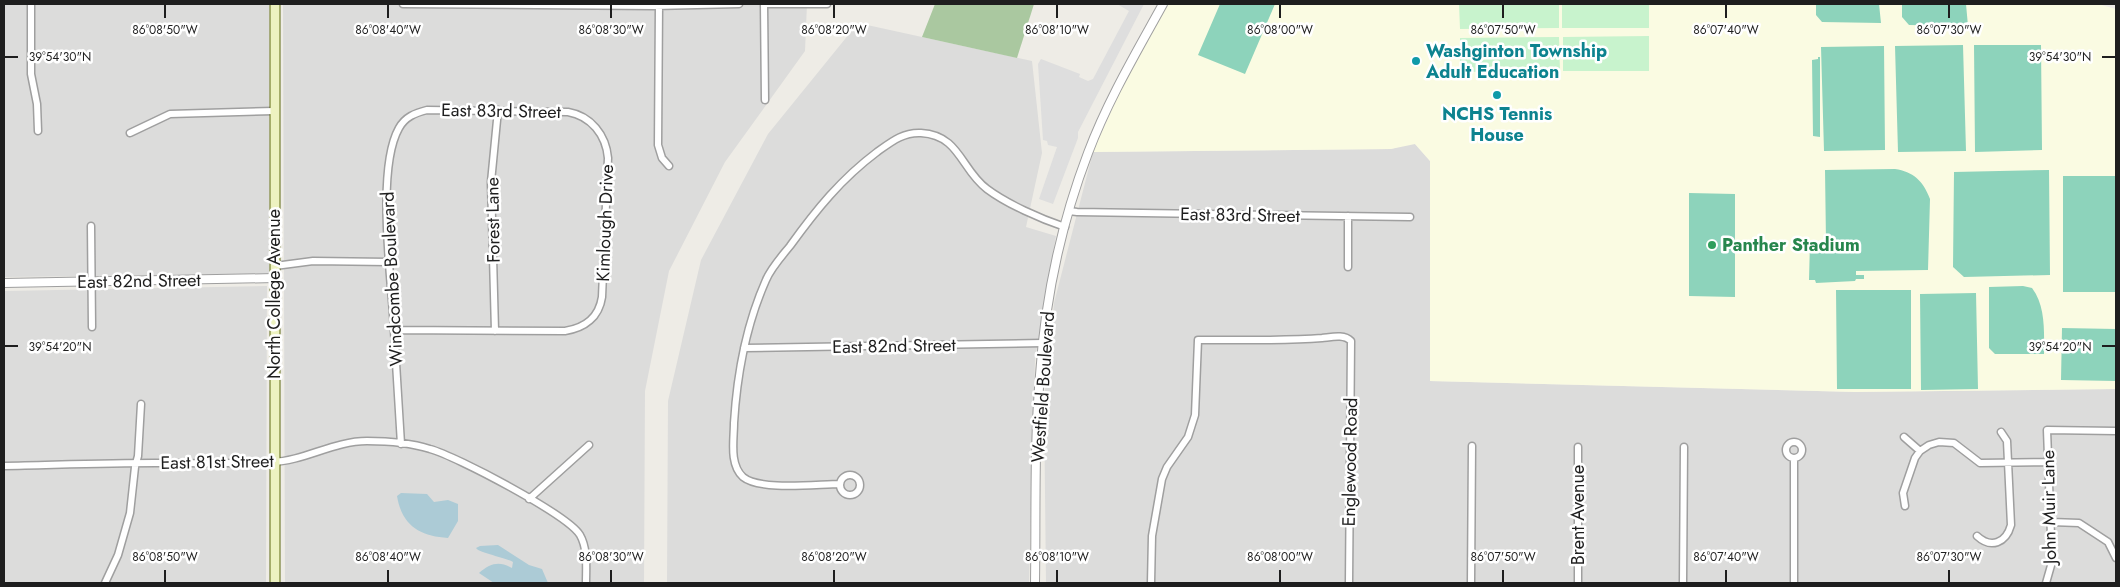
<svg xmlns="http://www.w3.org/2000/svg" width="2120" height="587" font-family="Jost,sans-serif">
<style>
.residential{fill:#dcdcdb}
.education{fill:#fafbe2}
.forest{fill:#aac8a0}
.park{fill:#c8f3cd}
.pitch{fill:#8dd3bb}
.parking{fill:#dedede}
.water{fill:#accbd6}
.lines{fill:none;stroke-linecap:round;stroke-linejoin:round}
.minor-casing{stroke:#9f9f9f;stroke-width:9}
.tertiary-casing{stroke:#9f9f9f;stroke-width:10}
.secondary-casing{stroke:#5c6812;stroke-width:11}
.minor{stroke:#fff;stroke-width:6}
.tertiary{stroke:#fff;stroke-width:8}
.secondary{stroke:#edf2c0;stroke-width:9}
.ticks{fill:none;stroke:#1e1e1e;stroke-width:2}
.culture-dot{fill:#0f9aa8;stroke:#fff;stroke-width:2}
.leisure-dot{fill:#2e9e5b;stroke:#fff;stroke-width:2}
.labels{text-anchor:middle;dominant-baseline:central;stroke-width:5;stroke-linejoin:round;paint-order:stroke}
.culture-label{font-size:18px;font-weight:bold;fill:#0d838f;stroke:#fff;text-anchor:start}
.street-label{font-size:18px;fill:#1e1e1e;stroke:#fff}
.leisure-label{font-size:18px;font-weight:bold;fill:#27864d;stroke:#fff;text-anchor:start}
.ticks-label{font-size:12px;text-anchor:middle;fill:#1e1e1e;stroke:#fff;stroke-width:5;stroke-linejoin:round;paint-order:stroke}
</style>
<rect width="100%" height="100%" fill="#eeece6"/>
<!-- residential -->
<path class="residential" d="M4,4H269V274L4,277Z
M283,4H807L805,51L725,162L669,271L645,391L644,583H285Z
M858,23L1032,61L1042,153L1026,227L1056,236L1035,359L1029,583H667L668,401L701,260L768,134Z
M1408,144H1415L1430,161V381L1855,392L2116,389V583H1046L1044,399L1054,303L1093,152L1391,149Z
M267,286L266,583H4V291Z"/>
<!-- education -->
<path class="education" d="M1168,4H2098L2116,9V389L1855,392L1430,381V161L1415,144L1391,149L1093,152L1123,85Z"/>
<!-- forest -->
<path class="forest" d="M935,4H1034L1017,58L922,37Z"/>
<!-- park -->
<path class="park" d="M1459,4H1559V28L1460,29Z
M1562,4H1649V28H1562Z
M1649,36V71H1563V37Z
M1559,37L1560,71L1460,72V38Z"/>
<!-- pitch -->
<path class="pitch" d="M1220,4H1275L1245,74L1198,55Z
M1816,4H1879L1881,23L1822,22L1816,15Z
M1902,4H1966L1968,26L1909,25L1902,17Z
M1963,45L1966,151L1898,152L1895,46Z
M1974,45H2041L2042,150L1975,152Z
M1884,46L1885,150L1824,151L1821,47Z
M1818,57H1820V137L1813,136L1812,60L1818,59Z
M1895,169C1913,172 1923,180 1930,199L1928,270L1856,271V275H1864V279H1856L1855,281L1816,283L1815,280H1809L1810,242H1826L1825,170Z
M2049,170L2050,275L1964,277L1953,267L1954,172Z
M2063,176H2116V292H2063Z
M1689,193L1735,194V297L1689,296Z
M2023,286L2032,288C2046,306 2044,333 2044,354H1995L1989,348V287Z
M1836,290H1911V389H1837Z
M1976,293L1978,389L1921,390L1920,294Z
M2062,328L2116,329V381L2061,380Z"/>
<!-- parking -->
<path class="parking" d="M1117,4H1144L1078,132V138L1053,204L1039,199L1057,147L1048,145L1047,141L1043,140L1038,64L1041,59L1080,74L1079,77L1088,81L1093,79L1129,11Z"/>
<!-- water -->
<path class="water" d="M401,493L427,494L434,502L448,500L458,504V521L448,538C420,536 402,526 397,496Z
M498,545L529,565L542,569L548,583H494L479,573C491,563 499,561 512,568L513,562C504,557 479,553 476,548L480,546Z"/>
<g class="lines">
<defs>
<path id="minor" d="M31,4V74L37,104L38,131
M403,4L654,6L739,4
M659,4L658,145L662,158L669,166
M764,4L765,100
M766,4H827
M130,133L170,114L274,111
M1069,211L1077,212L1410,217
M91,226L92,327
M275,266L313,261L389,262
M1348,267V216
M394,330L565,331C585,328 599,317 602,297L608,158C606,135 591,116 568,112L427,110C415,113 405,117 399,128C377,167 390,269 393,314C396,357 398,401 401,444
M495,331L491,182L498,110
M744,348L1043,343
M1904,437L1920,451
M1786 450a8 8 0 1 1 16 0a8 8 0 1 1-16 0Z
M1578,447V583
M4,466C54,465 104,463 155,463C194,463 233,464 272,462C304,461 334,441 367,441C388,441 411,443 430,449C456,456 568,515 580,535C588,549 586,568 586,583
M840 485a10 10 0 1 1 20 0a10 10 0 1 1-20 0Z
M840,484C817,484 760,491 743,477C729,464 734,440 734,423C737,374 746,325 766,280C771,268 782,256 790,246C816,210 841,179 877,152C891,142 903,132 921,133C960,135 961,170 987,189C1007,204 1041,219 1065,227
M529,499L589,445
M1905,506L1903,493L1915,458L1920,451L1929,445L1939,442L1954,443L1980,463L2048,462
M2051,522L2079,523L2108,542L2116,558
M1977,536C1991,549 2006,543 2011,525L2007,441L2001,432
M105,583L118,555L130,513L135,467L138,456L141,404
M1151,583L1152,536L1162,479L1167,467L1188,437L1195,415L1198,340C1239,340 1281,341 1322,338C1332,337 1344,334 1351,341L1349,583
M1471,583L1472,446
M1683,583L1684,447
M1794,583V459
M2046,583L2052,562L2047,430L2116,431"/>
<path id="tertiary" d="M4,283L275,278
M1035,583C1036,514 1034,444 1040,375C1045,299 1061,224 1088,153C1108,100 1136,53 1163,4"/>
<path id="secondary" d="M275,4V583"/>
</defs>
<!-- minor casing -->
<use href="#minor" class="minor-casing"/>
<!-- tertiary casing -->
<use href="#tertiary" class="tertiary-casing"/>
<!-- secondary casing -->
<use href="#secondary" class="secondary-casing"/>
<!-- minor -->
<use href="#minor" class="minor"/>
<!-- tertiary -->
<use href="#tertiary" class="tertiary"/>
<!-- secondary -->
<use href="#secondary" class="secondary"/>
</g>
<!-- ticks -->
<path class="ticks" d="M165,5V18M388,5V18M611,5V18M834,5V18M1057,5V18M1280,5V18M1503,5V18M1726,5V18M1949,5V18M5,57H18M2102,57H2115M5,346H18M2102,346H2115M165,570V582M388,570V582M611,570V582M834,570V582M1057,570V582M1280,570V582M1503,570V582M1726,570V582M1949,570V582"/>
<!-- markers -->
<g class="culture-dot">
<circle cx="1416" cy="61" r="5"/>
<circle cx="1497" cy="95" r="5"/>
</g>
<circle class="leisure-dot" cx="1712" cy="245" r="5"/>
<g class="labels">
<!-- culture labels -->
<g class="culture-label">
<text x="1426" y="51">Washginton Township<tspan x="1426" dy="21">Adult Education</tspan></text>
<text x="1497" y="114" text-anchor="middle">NCHS Tennis<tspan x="1497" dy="21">House</tspan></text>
</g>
<!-- street labels -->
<g class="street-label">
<text transform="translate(501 111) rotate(1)">East 83rd Street</text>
<text transform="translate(1240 215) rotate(1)">East 83rd Street</text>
<text transform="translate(493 220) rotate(-91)">Forest Lane</text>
<text transform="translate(605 223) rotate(-88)">Kimlough Drive</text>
<text transform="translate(392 279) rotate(-93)">Windcombe Boulevard</text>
<text transform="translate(139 281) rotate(-1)">East 82nd Street</text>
<text transform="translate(274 294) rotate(-90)">North College Avenue</text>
<text transform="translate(894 346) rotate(-1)">East 82nd Street</text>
<text transform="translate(1043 387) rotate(-86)">Westfield Boulevard</text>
<text transform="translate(217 462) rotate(-1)">East 81st Street</text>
<text transform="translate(1350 462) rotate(-89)">Englewood Road</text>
<text transform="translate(2049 507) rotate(-91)">John Muir Lane</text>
<text transform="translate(1578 515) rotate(-90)">Brent Avenue</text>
</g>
<!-- leisure labels -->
<g class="leisure-label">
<text x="1722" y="245">Panther Stadium</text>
</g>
</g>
<g class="ticks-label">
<text x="165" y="34">86°08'50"W</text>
<text x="388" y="34">86°08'40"W</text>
<text x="611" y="34">86°08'30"W</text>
<text x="834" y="34">86°08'20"W</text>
<text x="1057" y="34">86°08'10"W</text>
<text x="1280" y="34">86°08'00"W</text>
<text x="1503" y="34">86°07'50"W</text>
<text x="1726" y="34">86°07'40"W</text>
<text x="1949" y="34">86°07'30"W</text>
<text x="60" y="61">39°54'30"N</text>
<text x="2060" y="61">39°54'30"N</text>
<text x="60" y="351">39°54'20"N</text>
<text x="2060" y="351">39°54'20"N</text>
<text x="165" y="561">86°08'50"W</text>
<text x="388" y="561">86°08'40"W</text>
<text x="611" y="561">86°08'30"W</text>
<text x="834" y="561">86°08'20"W</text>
<text x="1057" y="561">86°08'10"W</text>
<text x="1280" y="561">86°08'00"W</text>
<text x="1503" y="561">86°07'50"W</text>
<text x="1726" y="561">86°07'40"W</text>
<text x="1949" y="561">86°07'30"W</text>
</g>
<!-- border -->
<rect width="2120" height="587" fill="none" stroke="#1e1e1e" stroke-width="10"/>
</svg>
